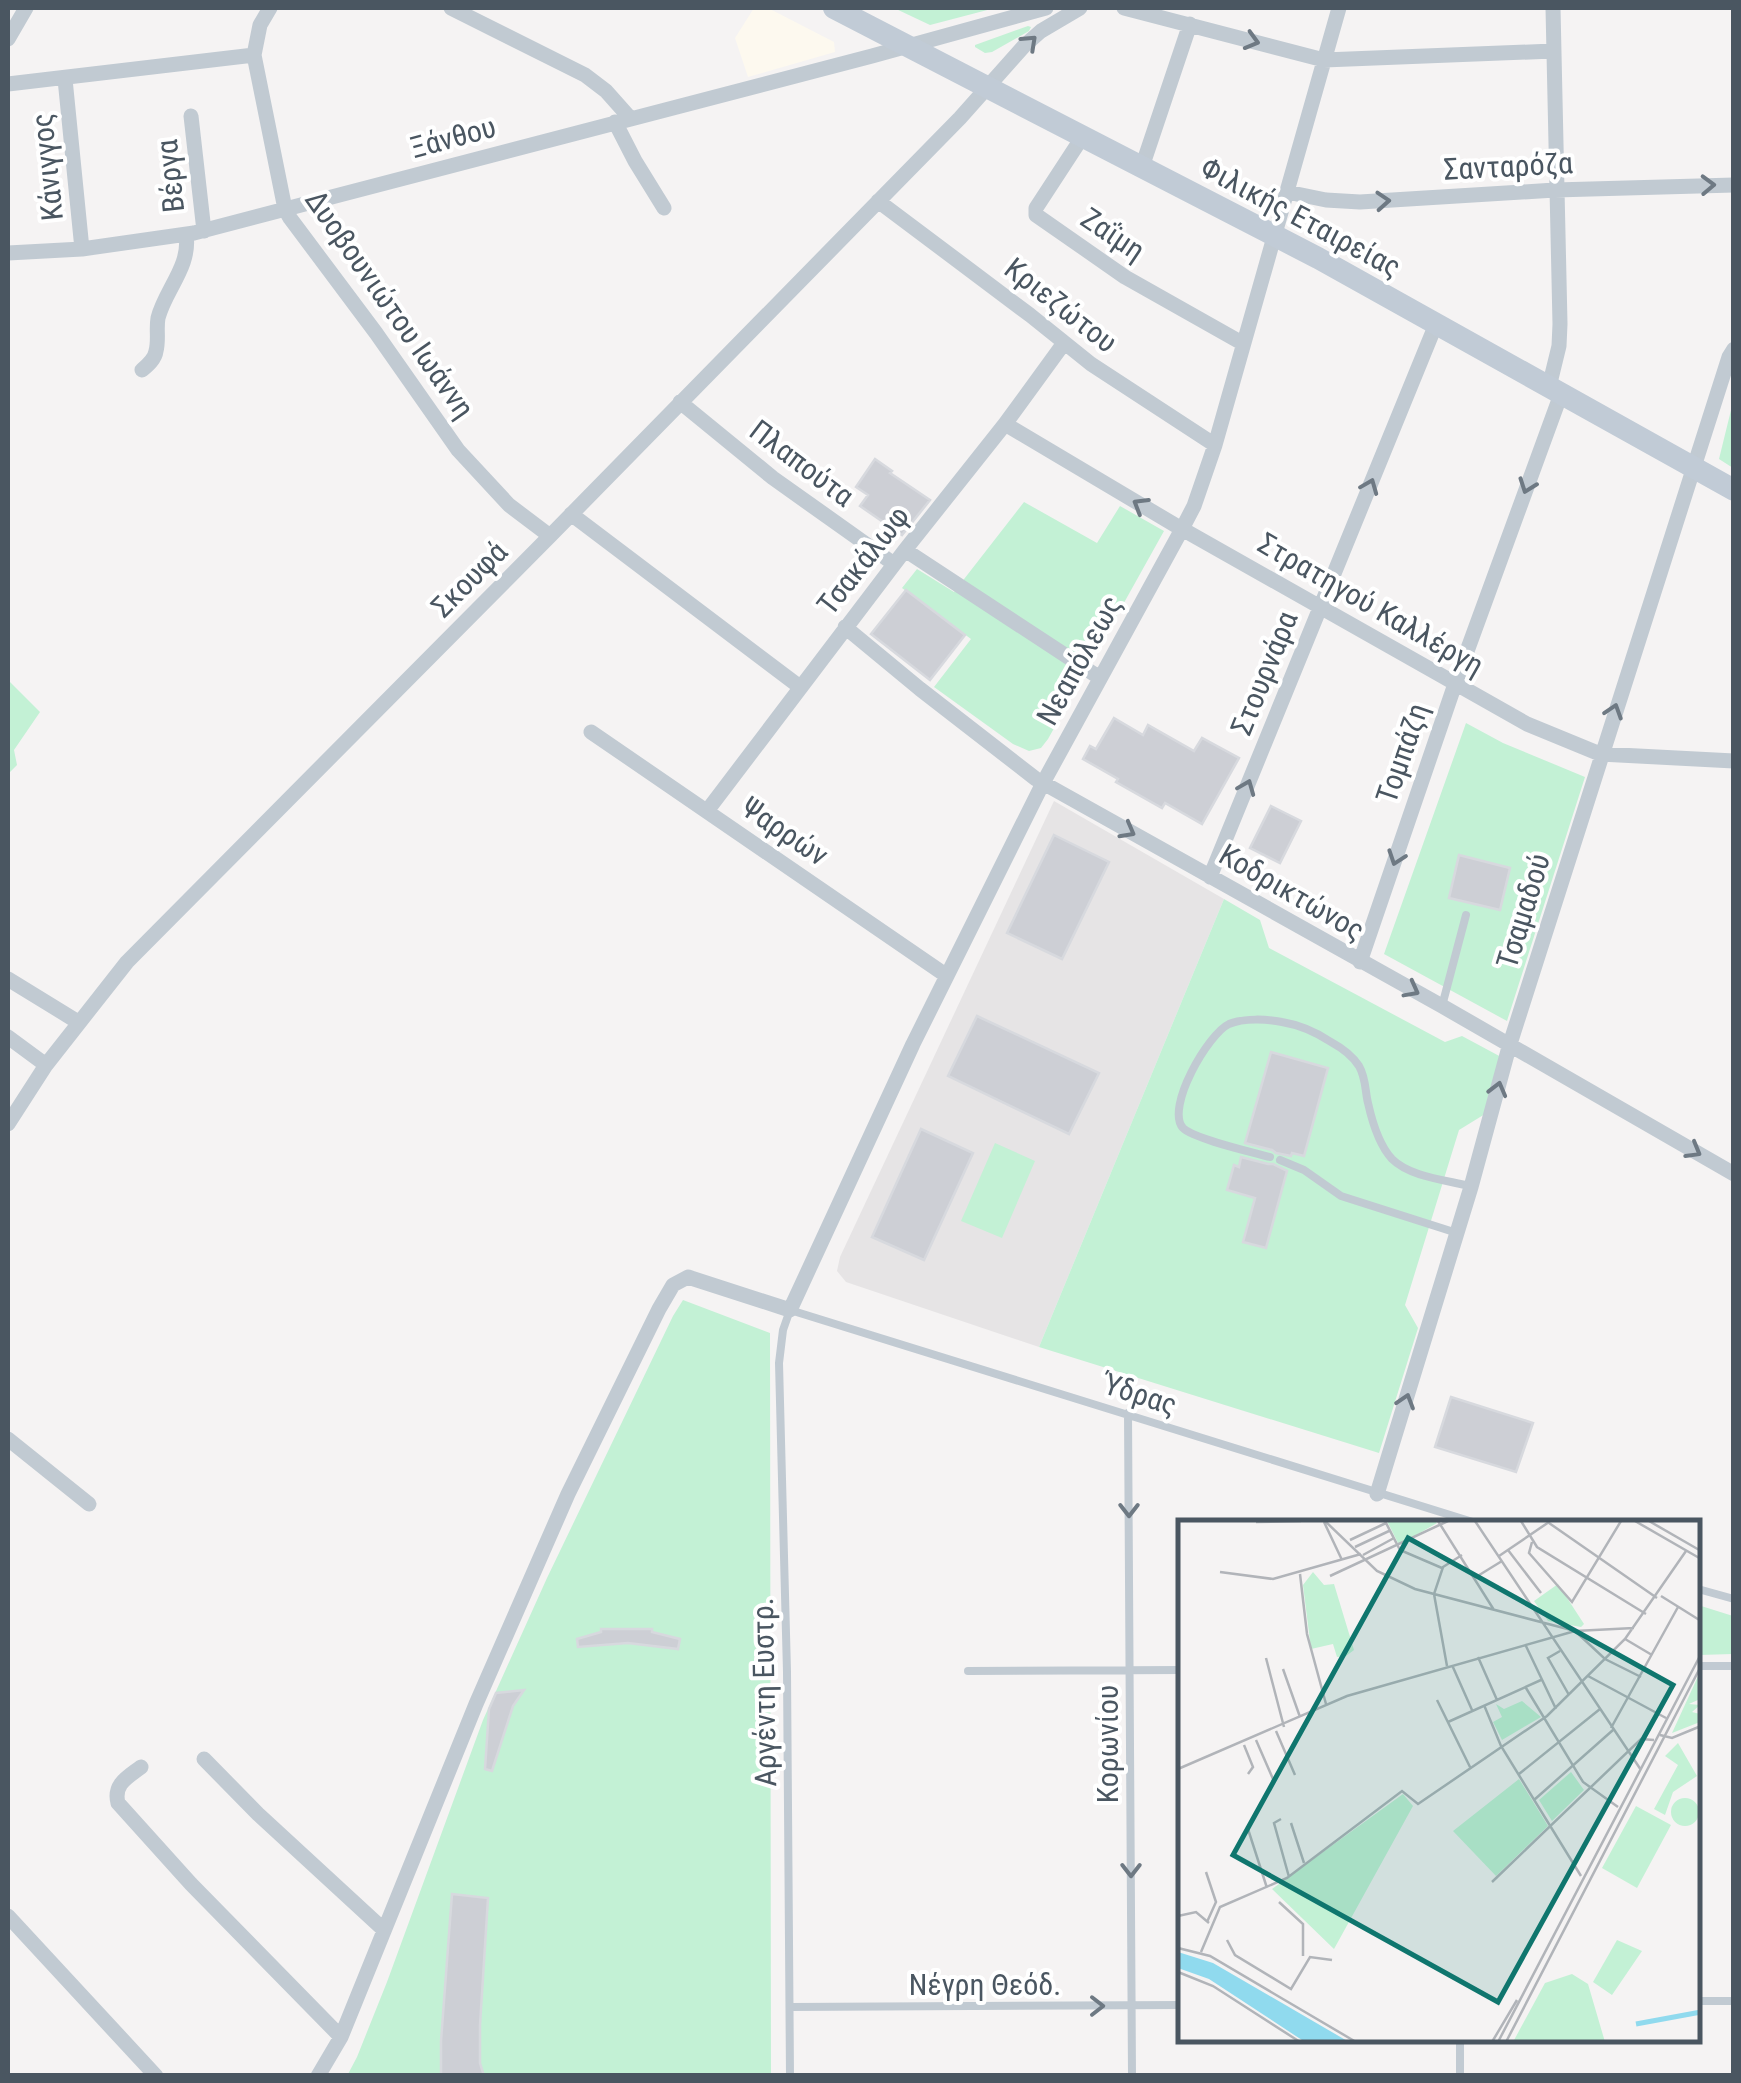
<svg xmlns="http://www.w3.org/2000/svg" width="1741" height="2083" font-family="'Roboto Condensed',sans-serif">
<style>
.commercial{fill:#fdf9ef}
.education{fill:#e6e4e5}
.green{fill:#c3f1d5}
.building{fill:#cdcfd5;stroke:#d7d9de;stroke-width:2.5}
.lines{fill:none;stroke-linecap:round;stroke-linejoin:round}
.lane{stroke:#c1cad2;stroke-width:8}
.street{stroke:#c1cad2;stroke-width:15}
.secondary{stroke:#c1cbd6;stroke-width:22}
.oneway{stroke:#6e7983}
.labels{text-anchor:middle;dominant-baseline:central;stroke-width:8;stroke-linejoin:round;paint-order:stroke}
.street-label{font-size:30px;fill:#4a5661;stroke:#fff}
.inset-river{fill:none;stroke:#90daee;stroke-width:5}
.inset-road{fill:none;stroke:#b1b4b9;stroke-width:2.5}
.view{fill:#0f766e;fill-opacity:0.15;stroke:#0f766e;stroke-width:5}
.inset-edge{fill:none;stroke:#4a5661;stroke-width:5}
</style>
<rect width="100%" height="100%" fill="#f5f3f3"/>
<!-- commercial -->
<path class="commercial" d="M754,8H768L834,42L835,52L748,77L735,38Z"/>
<!-- education -->
<path class="education" d="M1054,801L1224,899L1039,1347L846,1282L837,1271L840,1257Z"/>
<!-- green -->
<path class="green" d="M894,8H995L930,25Z
M1028,26L1031,27L1029,31L992,52L985,53L975,47V45Z
M1733,402V468L1719,459Z
M1024,502L1097,543L1120,506L1164,531L1048,739L1041,748L1029,751L1013,744L934,687L971,639L902,588L917,569L954,592Z
M8,680L40,712L14,750L17,765L8,774Z
M1466,723L1503,743L1585,777L1507,1021L1384,954Z
M1224,899L1260,920L1269,948L1445,1042L1462,1036L1503,1058L1485,1114L1459,1130L1405,1305L1418,1328L1379,1453L1039,1347Z
M995,1143L1035,1161L1002,1238L961,1221Z
M683,1300L770,1333L771,2075L347,2076L357,2057L387,1982L483,1720L547,1578L673,1316Z
M1698,1605L1733,1616V1654L1699,1655Z"/>
<!-- building -->
<path class="building" d="M875,459L892,471L890,473L930,500L902,535L860,506L868,495L856,487Z
M906,590L965,635L930,680L871,634Z
M1114,718L1143,735L1148,725L1194,751L1202,738L1239,758L1202,824L1165,803L1162,808L1116,782L1118,779L1083,759L1090,746L1096,749Z
M1271,806L1301,821L1280,863L1250,848Z
M1054,835L1109,862L1062,959L1007,933Z
M1459,855L1510,868L1500,910L1449,898Z
M977,1016L1099,1073L1069,1134L948,1076Z
M1271,1052L1328,1068L1304,1156L1292,1153L1291,1156L1276,1153L1272,1150L1245,1143Z
M921,1129L973,1153L924,1260L872,1237Z
M1241,1157L1268,1164H1273L1287,1171L1266,1248L1243,1242L1255,1198L1227,1190L1234,1165L1239,1167Z
M1451,1397L1533,1423L1516,1472L1435,1447Z
M601,1629H652V1632L680,1639L678,1649L628,1643L578,1647L577,1639L601,1632Z
M524,1690L513,1706L492,1771L485,1769L489,1709L496,1693Z
M452,1894L488,1898L480,2025V2063L484,2076H441V2041Z"/>
<g class="lines">
<!-- lane -->
<path class="lane" d="M1442,1006L1466,915
M1270,1157C1252,1152 1194,1139 1183,1128C1165,1108 1208,1034 1229,1024C1244,1018 1267,1019 1282,1022C1300,1025 1316,1032 1331,1042C1342,1048 1352,1055 1359,1066C1366,1078 1365,1091 1368,1103C1372,1121 1379,1145 1392,1159C1410,1177 1446,1180 1470,1186
M1280,1160L1304,1170L1341,1196L1457,1233
M1128,1413L1132,2076
M1698,1589L1734,1599
M1698,1666H1734
M968,1671L1181,1670
M1698,2001H1734
M790,2007L1181,2005
M1460,2040V2076
M790,2076L787,1672L779,1363L783,1330L790,1310L1476,1523"/>
<!-- street -->
<path class="street" d="M270,8L260,25L254,55L285,209L290,218L376,333L458,450L509,505L550,536
M451,8L585,75L606,91L630,118
M1124,8L1324,60L1553,51
M8,39L26,8
M65,79L82,249
M8,84L254,55
M191,116L204,231
M615,122L635,161L664,208
M1083,136L1036,208V215L1125,277L1242,343
M1142,167L1190,24
M1287,192L1326,200L1360,202L1555,190L1734,185
M878,201L1030,315L1091,364L1215,445
M8,253L82,249L194,233L872,56L1046,8
M142,370C148,365 155,359 156,351C159,340 156,329 158,318C165,290 191,266 186,235
M1549,387L1559,346L1560,324L1553,8
M680,402L773,478L894,564
M1005,424L1175,525L1527,724L1600,754L1734,761
M571,514L800,687
M905,550L1100,678
M845,627L920,689L1036,779L1442,1006L1734,1174
M591,732L947,976
M707,811L905,550L1005,424L1064,343
M1210,877L1436,324
M1360,962L1455,684L1561,394
M8,979L78,1022
M8,1037L46,1065
M8,1124L46,1065L127,962L550,536L960,118L1024,46L1041,31L1080,8
M8,1439L89,1504
M1377,1494L1471,1187L1509,1047L1729,357L1734,349
M204,1759L258,1814L384,1930
M141,1767C128,1777 113,1784 118,1803L191,1884L341,2037
M8,1916L156,2076
M318,2076L341,2037L476,1704L568,1494L659,1309L673,1285L688,1277L790,1310L913,1044L1043,783L1182,529L1194,506L1215,445L1339,8"/>
<!-- secondary -->
<path class="secondary" d="M834,8L1318,258L1734,490"/>
</g>
<!-- one-way arrows -->
<defs><path id="oneway-chevron" d="M-2-3.5L2.5 0L-2 3.5" fill="none" stroke-width="1.6" stroke-linecap="round" stroke-linejoin="round" transform="scale(2.5)"/></defs>
<g class="oneway">
<use href="#oneway-chevron" transform="translate(1252 41) rotate(16)"/>
<use href="#oneway-chevron" transform="translate(1030 42) rotate(-43)"/>
<use href="#oneway-chevron" transform="translate(1708 185) rotate(-2)"/>
<use href="#oneway-chevron" transform="translate(1383 201) rotate(-4)"/>
<use href="#oneway-chevron" transform="translate(1370 486) rotate(-68)"/>
<use href="#oneway-chevron" transform="translate(1527 486) rotate(110)"/>
<use href="#oneway-chevron" transform="translate(1140 505) rotate(-149)"/>
<use href="#oneway-chevron" transform="translate(1614 711) rotate(-72)"/>
<use href="#oneway-chevron" transform="translate(1247 787) rotate(-68)"/>
<use href="#oneway-chevron" transform="translate(1128 831) rotate(29)"/>
<use href="#oneway-chevron" transform="translate(1396 858) rotate(109)"/>
<use href="#oneway-chevron" transform="translate(1412 990) rotate(28)"/>
<use href="#oneway-chevron" transform="translate(1498 1089) rotate(-75)"/>
<use href="#oneway-chevron" transform="translate(1694 1151) rotate(30)"/>
<use href="#oneway-chevron" transform="translate(1406 1401) rotate(-73)"/>
<use href="#oneway-chevron" transform="translate(1129 1510) rotate(90)"/>
<use href="#oneway-chevron" transform="translate(1131 1870) rotate(90)"/>
<use href="#oneway-chevron" transform="translate(1097 2006)"/>
</g>
<g class="labels">
<!-- street labels -->
<g class="street-label">
<text transform="translate(453 137) rotate(-15)">Ξάνθου</text>
<text transform="translate(1508 166) rotate(-3)">Σανταρόζα</text>
<text transform="translate(47 167) rotate(-96)">Κάνιγγος</text>
<text transform="translate(170 176) rotate(-96)">Βέργα</text>
<text transform="translate(1301 217) rotate(28)">Φιλικής Εταιρείας</text>
<text transform="translate(1113 234) rotate(34)">Ζαΐμη</text>
<text transform="translate(390 304) rotate(55)">Δυοβουνιώτου Ιωάννη</text>
<text transform="translate(1061 305) rotate(38)">Κριεζώτου</text>
<text transform="translate(802 463) rotate(37)">Πλαπούτα</text>
<text transform="translate(863 560) rotate(-52)">Τσακάλωφ</text>
<text transform="translate(469 579) rotate(-45)">Σκουφά</text>
<text transform="translate(1371 604) rotate(30)">Στρατηγού Καλλέργη</text>
<text transform="translate(1079 660) rotate(-61)">Νεαπόλεως</text>
<text transform="translate(1264 673) rotate(-68)">Στουρνάρα</text>
<text transform="translate(1402 753) rotate(-71)">Τομπάζη</text>
<text transform="translate(785 831) rotate(34)">Ψαρρών</text>
<text transform="translate(1292 892) rotate(30)">Κοδρικτώνος</text>
<text transform="translate(1523 911) rotate(-73)">Τσαμαδού</text>
<text transform="translate(1140 1394) rotate(18)">Ύδρας</text>
<text transform="translate(764 1692) rotate(-91)">Αργέντη Ευστρ.</text>
<text transform="translate(1107 1744) rotate(-90)">Κορωνίου</text>
<text x="985" y="1984">Νέγρη Θεόδ.</text>
</g>
</g>
<!-- overview -->
<g transform="translate(1178 1520)">
<rect width="522" height="522" fill="#f5f3f3"/>
<path d="M209,1H257L259,3L221,25ZM135,52L146,65L156,64L176,130L168,136L159,137L155,124L133,129L125,65ZM380,64L406,104L403,107L370,101L356,81ZM522,152V179L511,184L522,185L514,192L522,194V202L494,213ZM344,181L363,197L324,220L315,202L324,197L318,184L326,189ZM500,223L519,256L495,272L487,295L476,289L500,245L487,236ZM393,252L406,270L374,301L361,280ZM341,259L370,306L318,356L275,311ZM225,274L235,286L156,429L94,369ZM493 292a14 14 0 1 1 28 0a14 14 0 1 1-28 0ZM458,286L493,305L459,368L424,348ZM439,420L464,431L434,475L415,462ZM394,454L410,464L427,522H335L367,463Z" fill="#c3f1d5"/>
<path d="M0,432L35,443L171,522H127L31,459L0,448Z" fill="#90daee"/>
<path class="inset-river" d="M458,504L523,492"/>
<path class="inset-road" d="M147,1L199,51L237,69L397,111L456,108M207,1L222,30L264,48M260,1L316,90M297,1L463,250M343,1L359,27L468,94M457,1L523,39M471,1L523,31M78,2L123,1M146,2L164,40M371,3L479,78M172,20L208,3M354,22L351,33L394,82L443,1M177,27L211,11M330,30L363,73M185,35L216,18M321,36L371,2M42,52L95,59L183,34M122,54L129,114L148,184M152,56L270,1M298,57L324,41M483,76L523,101M397,111L427,139L463,157M447,119L474,135M347,124L378,189M382,131L370,138L391,175M300,137L319,180M88,138L106,207M274,145L294,190M269,146L256,74L265,47L284,35M105,149L122,197M410,156L488,198M348,168L405,262L440,287M259,180L292,247M306,185L323,226L403,356M270,202L363,160M433,208L500,87M98,211L117,255M482,215L494,218L523,206M78,220L95,259M66,225L75,247L70,254M0,249L169,176L397,111M341,254L422,189M356,280L435,210M103,299L96,303L111,357M113,303L126,343M69,306L89,368M28,352L38,382L29,402M314,362L463,219L476,220M101,382L125,404V436M0,396L18,392L31,403M49,420L57,435L113,469L132,437L154,440M0,428L32,436L178,522M23,432L42,387L109,358L224,271L240,284L369,196L447,119L508,31M0,452L35,466L122,522M314,522L339,480M320,522L523,134M328,522L523,146"/>
<path class="view" d="M230,18L495,165L320,482L55,335Z"/>
<rect width="522" height="522" class="inset-edge"/>
</g>
<!-- border -->
<rect width="1741" height="2083" fill="none" stroke="#4a5661" stroke-width="20"/>
</svg>
